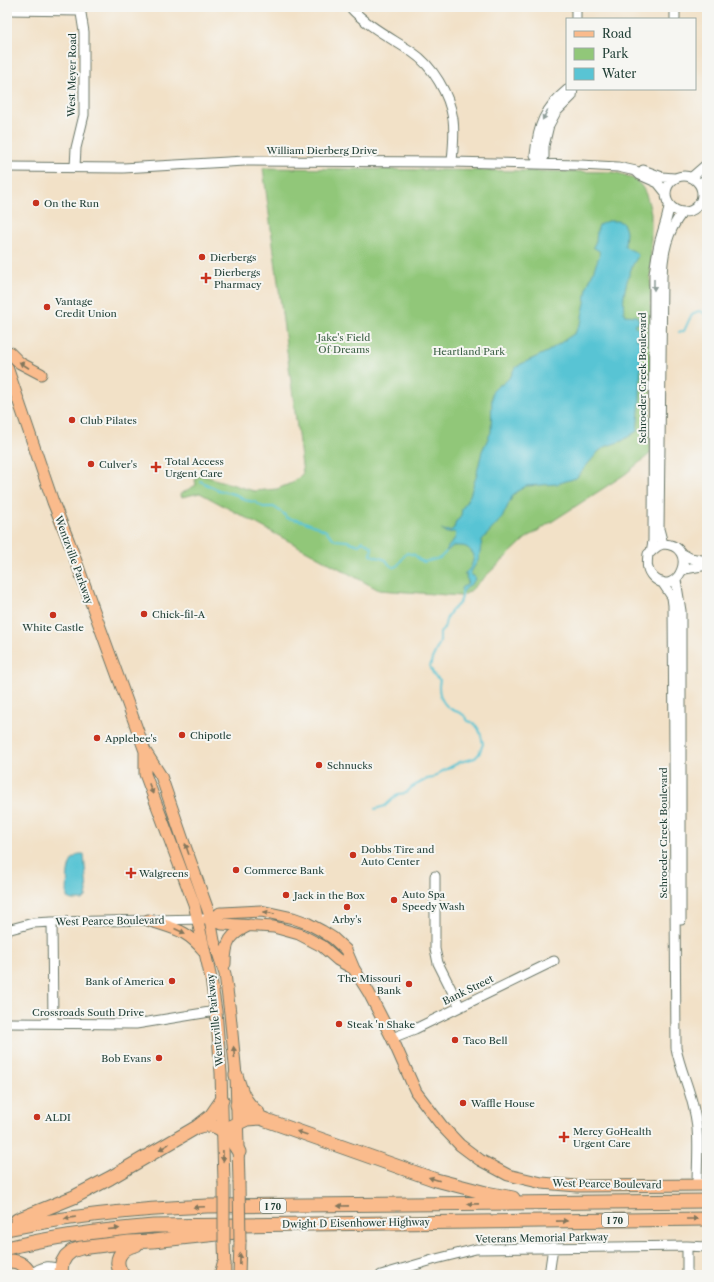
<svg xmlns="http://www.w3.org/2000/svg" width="714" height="1282" font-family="'Libre Caslon Text',serif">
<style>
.green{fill:#91c779;stroke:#588256}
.water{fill:#59c4d4;stroke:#3c8084}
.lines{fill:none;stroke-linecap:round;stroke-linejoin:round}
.stream{stroke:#59c4d4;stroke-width:2}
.minor-casing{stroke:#697667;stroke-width:11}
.major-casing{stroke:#697667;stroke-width:13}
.highway-casing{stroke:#697667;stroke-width:15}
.minor{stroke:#fff;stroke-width:9}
.major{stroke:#fabb8c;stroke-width:11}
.highway{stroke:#fabb8c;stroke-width:13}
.major-bridge-casing{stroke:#697667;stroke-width:13;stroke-linecap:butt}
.major-bridge{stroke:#fabb8c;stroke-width:11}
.oneway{fill:#8f9e9a}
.oneway2{fill:#82765c}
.poi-dot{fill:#c8321e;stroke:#f6f6f2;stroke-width:1.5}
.labels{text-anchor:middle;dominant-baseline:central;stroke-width:4;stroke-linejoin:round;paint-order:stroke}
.shield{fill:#f6f6f2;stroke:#60746d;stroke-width:1}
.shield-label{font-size:9px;font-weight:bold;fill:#1f3d34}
.street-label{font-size:10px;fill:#1f3d34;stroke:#f6f6f2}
.poi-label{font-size:10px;fill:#1f3d34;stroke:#f6f6f2;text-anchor:start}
.park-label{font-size:10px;fill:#3c6045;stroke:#f6f6f2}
</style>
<rect width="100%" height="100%" fill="#f6f6f2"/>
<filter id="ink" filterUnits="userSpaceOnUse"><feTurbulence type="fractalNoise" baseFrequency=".025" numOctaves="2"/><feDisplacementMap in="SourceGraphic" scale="8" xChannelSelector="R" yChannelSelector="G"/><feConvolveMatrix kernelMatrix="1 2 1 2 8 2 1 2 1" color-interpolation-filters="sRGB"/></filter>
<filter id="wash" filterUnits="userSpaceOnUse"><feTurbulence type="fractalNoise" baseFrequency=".012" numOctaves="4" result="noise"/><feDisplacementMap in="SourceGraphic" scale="16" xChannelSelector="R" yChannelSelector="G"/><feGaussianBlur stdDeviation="0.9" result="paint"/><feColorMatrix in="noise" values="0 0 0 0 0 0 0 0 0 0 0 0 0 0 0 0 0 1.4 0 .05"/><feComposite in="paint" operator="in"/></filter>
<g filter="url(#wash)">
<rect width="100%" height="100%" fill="#f2e1c7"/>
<!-- green -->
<path class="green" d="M263,168L613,172C641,178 645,186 651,213L650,454L624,475L525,539L469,592L461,596L379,590L200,493L182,497L180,494L196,485L195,480L198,476L201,475L254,491L277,489L294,482L303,473Z"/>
<!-- water -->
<path class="water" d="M607,221H618L623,223L626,231L625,246C629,251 635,249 638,256C636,260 633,263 632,267C626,281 622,298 624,313L625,315L637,316L639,321L637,325L636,324L634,325L641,332L635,339L640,340L641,347L640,400L637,431L622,441L607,446L599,451L576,478L557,484L526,486L516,492L512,497L502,518L482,540L479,559L471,572V575L474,576L475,580C471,585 466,588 462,593L461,589L462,587L467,585L468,581L466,577L467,574H464C472,567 472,565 474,555C467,545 465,546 453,546L446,552C447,545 455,542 456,534L454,532L447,533L441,530L450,531L454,528L456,521L459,519L461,515L462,509L470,495L476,477L482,451L491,432L492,392L499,385L503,384L511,376L514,369L521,364L547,352L575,333L582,320V316L585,303L587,287L600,254L599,251L593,247L596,241L597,231L599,225Z
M79,854H84L87,892L86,897L83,900H72L67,898V894C68,881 65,861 79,854Z"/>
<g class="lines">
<!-- stream -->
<path class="stream" d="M679,332L684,331C688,324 690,312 700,311L707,315
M200,481L218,490L237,495L244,500L255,502L263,507H274L284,514L287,518L302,521L318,527L326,531L335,540L347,541L359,545L363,541L372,547L371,555L386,560C397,578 400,558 407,553L415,555L418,559L424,562L440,558L446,552
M375,809L385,806L398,794L406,793L412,787L427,779L433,778L439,773L460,762L475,758L479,754L483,744C481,735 479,723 468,721C464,713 460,713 453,710C441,705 437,691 440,680L434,675L430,667L432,659L440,642V633C448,626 443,623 448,616C453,606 464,605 462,591"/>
</g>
</g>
<g filter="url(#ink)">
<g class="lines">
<defs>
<path id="minor" d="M350,7C367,26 391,38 412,52C433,66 449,94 453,119C455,133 453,148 452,162
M675,7V19
M7,10L81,11
M576,19V7
M539,160L544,157V146L549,125L556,112L572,96L573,89
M539,164V160L535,155C538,126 544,109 567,90L572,91
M7,167L123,168L245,161L452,162L580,165L618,167L636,171L640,175L658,183L666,193
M75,167L76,148L84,115V32L80,7
M643,170L662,177L674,178
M666 194a18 18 0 1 1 36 0a18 18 0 1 1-36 0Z
M692,177L707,164
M701,186L707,175
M663,544L659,529L662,277C663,252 667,232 682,213
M663,544C701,545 678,601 653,577C646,570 647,563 648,554L658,546Z
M651,552L653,541L654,274C656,262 657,249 661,237C664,226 668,217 669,206
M681,553L690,558L707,561
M682,571L685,569L707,565
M676,580L681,611V920
M662,582L672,597L673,605L676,1048C680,1069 690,1089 694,1110C700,1134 697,1160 697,1185
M435,876V949L438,963L460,1007
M52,922L53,1023
M7,930L33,923L52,922L203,919
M7,1023L136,1024L216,1011
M392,1038L415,1029L554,961
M31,1275C40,1266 55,1262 63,1275
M381,1275L436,1259L476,1249L687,1246L707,1247
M549,1275L553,1247
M687,1275V1246"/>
<path id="major" d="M9,352L20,363L41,374
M7,367L53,502L69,542L145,751L161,776L184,843L209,913L214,941L225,974L230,1013L236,1075L239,1182
M145,751V774L194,904L211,979L216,1011L221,1073L224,1182
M208,919H213L222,924L274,927L299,934L322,946L338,960L354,969
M213,919L220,913H223L261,911L293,918L307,923L322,931L333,938L346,950L354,969L369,993L392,1038L416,1092L442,1126L460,1145L480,1160L508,1175L542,1183L577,1186L707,1185
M148,920C174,929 186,929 204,951
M225,964C225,942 230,934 250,925
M224,1242L225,1272
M239,1275L240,1242"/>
<path id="highway" d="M236,1075C241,1092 244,1102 258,1113
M237,1105L242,1110L266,1120L436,1180L486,1193L513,1198
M197,1127C218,1119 229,1136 239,1152
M223,1130L247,1119L260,1118
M17,1220L74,1197L110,1178L197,1127L211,1116L222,1100
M7,1229C74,1215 139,1209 207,1206L707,1201
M7,1248C55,1236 104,1230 153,1226L707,1219
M7,1261C19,1260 25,1265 31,1275
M61,1272L62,1263L66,1256L72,1251L81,1248L129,1242L153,1241L236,1232
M123,1275C112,1261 120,1248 136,1245
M221,1275L224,1264"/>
</defs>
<!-- minor casing -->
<use href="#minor" class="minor-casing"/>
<!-- major casing -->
<use href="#major" class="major-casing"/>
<!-- highway casing -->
<use href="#highway" class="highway-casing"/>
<!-- minor -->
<use href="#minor" class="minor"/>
<!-- major -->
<use href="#major" class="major"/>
<!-- highway -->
<use href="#highway" class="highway"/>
<defs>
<path id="major-bridge" d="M224,1182V1242
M239,1182L240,1242"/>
</defs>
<!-- major-bridge casing -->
<use href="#major-bridge" class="major-bridge-casing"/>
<!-- major-bridge -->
<use href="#major-bridge" class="major-bridge"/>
</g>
<!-- one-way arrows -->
<defs><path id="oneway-solid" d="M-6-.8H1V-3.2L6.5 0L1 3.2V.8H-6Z"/></defs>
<g class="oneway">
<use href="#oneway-solid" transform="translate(545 115) rotate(118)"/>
<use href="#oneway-solid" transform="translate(654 285) rotate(90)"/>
</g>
<g class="oneway2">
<use href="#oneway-solid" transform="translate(24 365) rotate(-147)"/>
<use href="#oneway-solid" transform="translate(151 789) rotate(69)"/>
<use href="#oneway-solid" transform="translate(187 849) rotate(-109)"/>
<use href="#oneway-solid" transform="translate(269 913) rotate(-170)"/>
<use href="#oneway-solid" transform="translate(180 931) rotate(24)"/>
<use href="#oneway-solid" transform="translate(234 1052) rotate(-95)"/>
<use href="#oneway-solid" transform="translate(302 1133) rotate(-161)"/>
<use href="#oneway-solid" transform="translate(164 1147) rotate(149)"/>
<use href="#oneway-solid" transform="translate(223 1156) rotate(89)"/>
<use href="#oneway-solid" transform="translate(434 1179) rotate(-162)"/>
<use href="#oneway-solid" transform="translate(473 1204) rotate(179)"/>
<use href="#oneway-solid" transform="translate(343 1206) rotate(179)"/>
<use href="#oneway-solid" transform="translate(199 1207) rotate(178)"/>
<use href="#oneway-solid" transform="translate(70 1218) rotate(171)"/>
<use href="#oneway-solid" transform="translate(692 1219)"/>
<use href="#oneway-solid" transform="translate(562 1221) rotate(-1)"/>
<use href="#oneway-solid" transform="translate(114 1229) rotate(-5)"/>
<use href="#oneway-solid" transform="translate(240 1259) rotate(-88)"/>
</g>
</g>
<!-- markers -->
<g class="poi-dot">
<circle cx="36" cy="203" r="4"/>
<circle cx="202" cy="257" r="4"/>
<path d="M204 272h4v4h4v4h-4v4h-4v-4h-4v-4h4z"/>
<circle cx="47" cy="307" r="4"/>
<circle cx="72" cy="420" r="4"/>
<circle cx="91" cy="464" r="4"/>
<path d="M154 461h4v4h4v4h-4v4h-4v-4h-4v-4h4z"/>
<circle cx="144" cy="614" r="4"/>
<circle cx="53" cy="615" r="4"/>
<circle cx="182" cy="735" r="4"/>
<circle cx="97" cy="738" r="4"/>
<circle cx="319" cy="765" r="4"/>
<circle cx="353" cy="855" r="4"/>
<circle cx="236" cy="870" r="4"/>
<path d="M129 867h4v4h4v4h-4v4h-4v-4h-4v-4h4z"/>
<circle cx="286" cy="895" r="4"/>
<circle cx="394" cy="900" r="4"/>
<circle cx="347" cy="907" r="4"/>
<circle cx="172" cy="981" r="4"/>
<circle cx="409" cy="984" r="4"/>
<circle cx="339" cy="1024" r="4"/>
<circle cx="455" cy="1040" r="4"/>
<circle cx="159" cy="1058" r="4"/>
<circle cx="463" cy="1103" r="4"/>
<circle cx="37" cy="1117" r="4"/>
<path d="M562 1131h4v4h4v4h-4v4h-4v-4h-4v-4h4z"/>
</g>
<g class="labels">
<!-- shield labels -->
<g class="shield">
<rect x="260" y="1199" width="26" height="14" rx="3"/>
<rect x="602" y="1213" width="26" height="14" rx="3"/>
</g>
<g class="shield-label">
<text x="273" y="1206">I 70</text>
<text x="615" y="1220">I 70</text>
</g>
<!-- street labels -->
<g class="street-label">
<text transform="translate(72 75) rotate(-89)">West Meyer Road</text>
<text x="322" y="150">William Dierberg Drive</text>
<text transform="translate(642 378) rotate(-90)">Schroeder Creek Boulevard</text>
<text transform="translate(74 560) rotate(70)">Wentzville Parkway</text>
<text transform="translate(663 833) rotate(-90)">Schroeder Creek Boulevard</text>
<text transform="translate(110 921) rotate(-1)">West Pearce Boulevard</text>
<text transform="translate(468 990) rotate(-26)">Bank Street</text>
<text x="88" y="1012">Crossroads South Drive</text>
<text transform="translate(215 1020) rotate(-96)">Wentzville Parkway</text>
<text transform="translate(607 1184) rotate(1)">West Pearce Boulevard</text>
<text transform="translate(356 1223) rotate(-1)">Dwight D Eisenhower Highway</text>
<text transform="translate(542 1238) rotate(-1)">Veterans Memorial Parkway</text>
</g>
<!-- poi labels -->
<g class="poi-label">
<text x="44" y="203">On the Run</text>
<text x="210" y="257">Dierbergs</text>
<text x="214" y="272">Dierbergs<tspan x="214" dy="12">Pharmacy</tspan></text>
<text x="55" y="301">Vantage<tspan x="55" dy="12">Credit Union</tspan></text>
<text x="80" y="420">Club Pilates</text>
<text x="165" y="461">Total Access<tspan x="165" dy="12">Urgent Care</tspan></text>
<text x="99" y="464">Culver's</text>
<text x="152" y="614">Chick-fil-A</text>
<text x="53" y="627" text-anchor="middle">White Castle</text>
<text x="190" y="735">Chipotle</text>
<text x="105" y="738">Applebee's</text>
<text x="327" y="765">Schnucks</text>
<text x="361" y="849">Dobbs Tire and<tspan x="361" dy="12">Auto Center</tspan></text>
<text x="244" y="870">Commerce Bank</text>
<text x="139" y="873">Walgreens</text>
<text x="402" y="894">Auto Spa<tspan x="402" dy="12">Speedy Wash</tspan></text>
<text x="294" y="895">Jack in the Box</text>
<text x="347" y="919" text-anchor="middle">Arby's</text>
<text x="401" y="978" text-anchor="end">The Missouri<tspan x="401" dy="12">Bank</tspan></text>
<text x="164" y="981" text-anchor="end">Bank of America</text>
<text x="347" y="1024">Steak 'n Shake</text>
<text x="463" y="1040">Taco Bell</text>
<text x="151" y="1058" text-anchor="end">Bob Evans</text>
<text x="471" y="1103">Waffle House</text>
<text x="45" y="1117">ALDI</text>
<text x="573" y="1131">Mercy GoHealth<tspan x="573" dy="12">Urgent Care</tspan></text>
</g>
<!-- park labels -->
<g class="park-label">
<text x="344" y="337">Jake's Field<tspan x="344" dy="12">Of Dreams</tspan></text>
<text x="469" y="351">Heartland Park</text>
</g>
</g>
<!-- margin -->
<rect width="714" height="1282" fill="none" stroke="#f6f6f2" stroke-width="24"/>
<!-- legend -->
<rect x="566" y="18" width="130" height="72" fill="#f6f6f2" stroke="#a0aca6"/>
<rect x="574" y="31" width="20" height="6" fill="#fabb8c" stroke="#a0aca6"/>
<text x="602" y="38" font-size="12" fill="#1f3d34">Road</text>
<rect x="574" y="48" width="20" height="12" fill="#91c779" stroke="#a0aca6"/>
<text x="602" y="58" font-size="12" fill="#1f3d34">Park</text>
<rect x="574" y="68" width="20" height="12" fill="#59c4d4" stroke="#a0aca6"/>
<text x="602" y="78" font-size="12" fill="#1f3d34">Water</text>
</svg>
